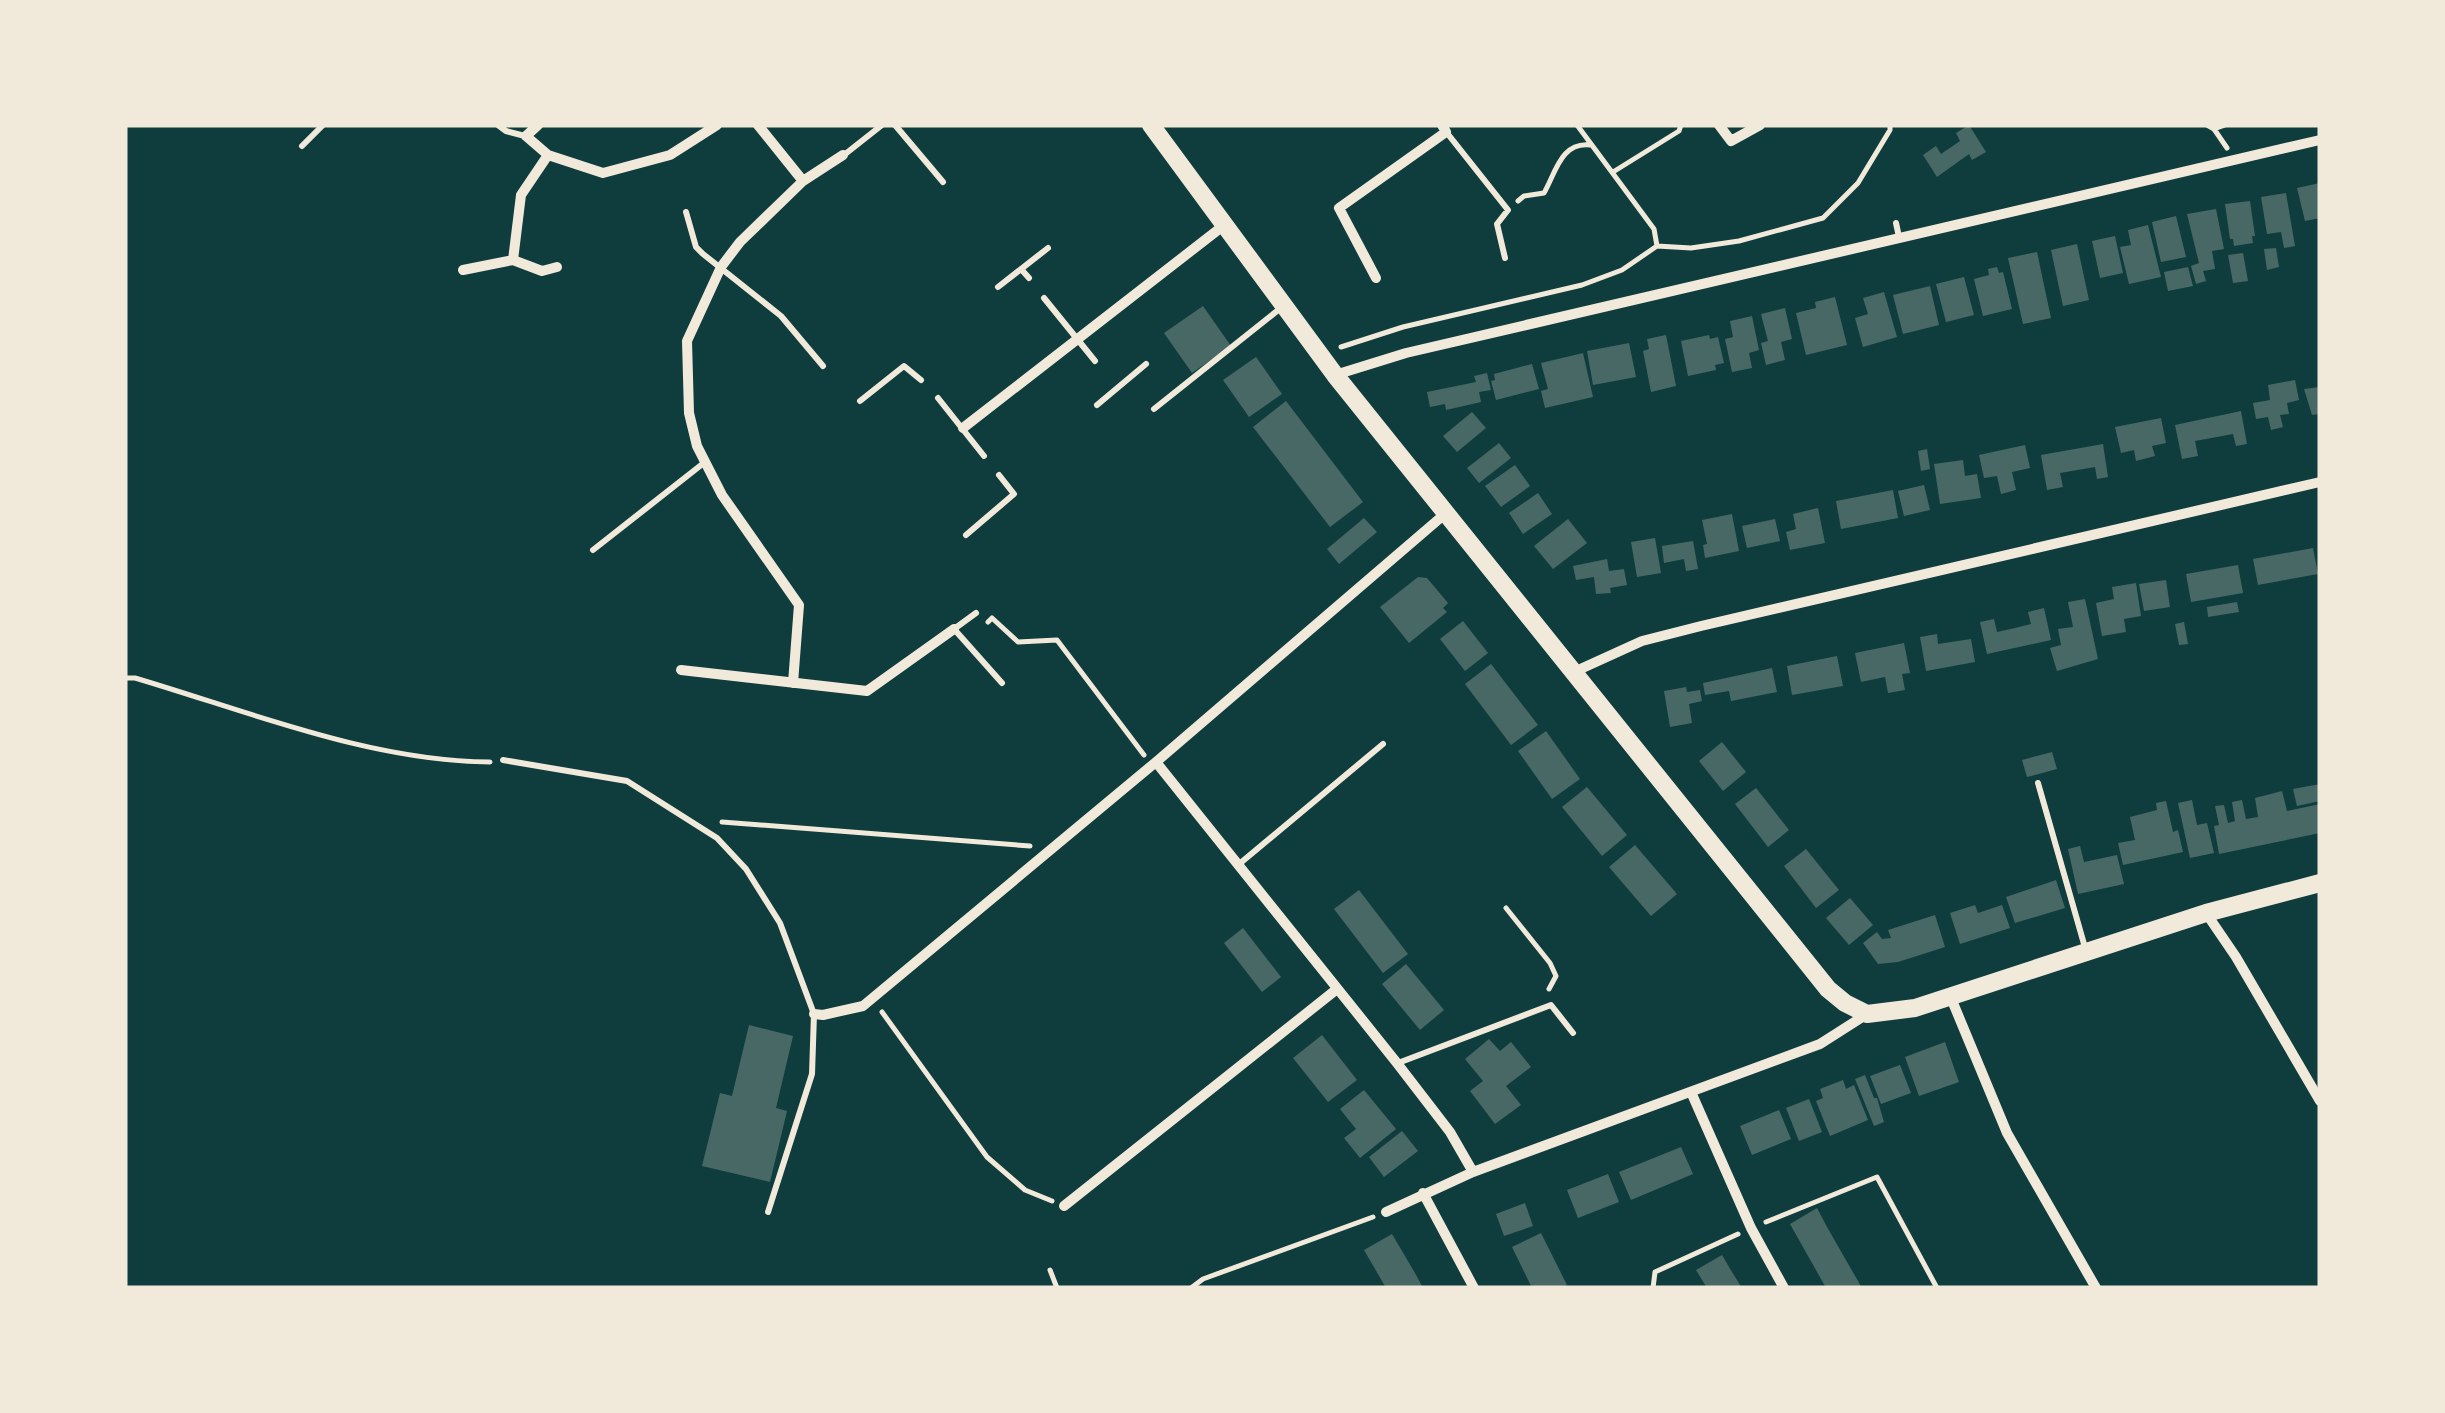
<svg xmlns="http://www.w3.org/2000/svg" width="2445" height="1413" font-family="'Public Sans',sans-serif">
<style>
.building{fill:#486865}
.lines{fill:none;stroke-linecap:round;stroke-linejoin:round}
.path{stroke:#f1e9da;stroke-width:5}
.service{stroke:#f1e9da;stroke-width:6}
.minor{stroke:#f1e9da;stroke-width:10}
.tertiary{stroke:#f1e9da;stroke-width:18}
</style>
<rect width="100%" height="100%" fill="#0f3d3e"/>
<!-- building -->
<path class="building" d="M1969,125L1986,152L1972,160L1969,154L1937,177L1923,155L1936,146L1941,154L1960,141L1956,133Z
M2320,183V218L2305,221L2297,188Z
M2286,193L2295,246L2284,248L2281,232L2267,234L2261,197Z
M2250,201L2255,236H2252L2253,243L2234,246L2233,239H2230L2225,204Z
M2216,209L2224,249L2212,251L2215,269L2203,271L2206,281L2196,284L2191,266L2199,263L2187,214Z
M2176,216L2186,257L2161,262L2152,222Z
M2148,225L2161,277L2129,284L2120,247L2131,245L2128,230Z
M2115,236L2123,273L2100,278L2092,241Z
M2077,244L2089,300L2063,306L2051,250Z
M2276,248L2279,267L2267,270L2264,249Z
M2037,252L2051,318L2023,324L2008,258Z
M2243,253L2248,281L2233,283L2228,255Z
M1997,267L1999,273L2003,272L2012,309L1983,316L1974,279L1989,275L1988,269Z
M2188,267L2193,286L2168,291L2164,272Z
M1964,277L1974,315L1946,322L1936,284Z
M1930,286L1939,325L1903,334L1893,295Z
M1884,292L1897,337L1863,347L1855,318L1868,314L1863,298Z
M1835,297L1847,345L1806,355L1796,313L1816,308L1815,302Z
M1203,306L1231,346L1192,373L1164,333Z
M1785,308L1792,339L1781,342L1785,360L1766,365L1761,343L1768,341L1761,314Z
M1752,316L1759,350L1749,353L1752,368L1732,372L1725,339L1733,337L1730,321Z
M1666,335L1676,386L1651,392L1643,351L1649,349L1647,339Z
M1709,335L1710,339L1718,337L1724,363L1715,365L1716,370L1688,376L1681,341Z
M1629,343L1636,377L1593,385L1587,351Z
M1583,353L1593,397L1545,408L1541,391L1548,389L1541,363Z
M1256,357L1282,394L1249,417L1223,380Z
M1532,364L1539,389L1496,400L1491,381L1495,380L1494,374Z
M1487,373L1491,390L1479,392L1481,402L1446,410L1445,404L1430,407L1427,392L1476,382L1474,376Z
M2295,380L2299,400L2287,403L2289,414L2280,415L2283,427L2271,430L2268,417L2256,419L2253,403L2270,400L2268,385Z
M2320,387V414L2312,415L2304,389Z
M1286,401L1363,502L1330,527L1253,427Z
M2241,411L2247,444L2236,446L2233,434L2195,441L2198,456L2182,459L2175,425Z
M1472,412L1486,428L1457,452L1443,436Z
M2161,418L2166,443L2152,446L2155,456L2136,461L2134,450L2121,453L2115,427Z
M1499,443L1511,458L1479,483L1467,468Z
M2103,444L2108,477L2097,479L2095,467L2060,473L2063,487L2047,490L2041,455Z
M2025,445L2030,468L2012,472L2016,490L2001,494L1997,476L1984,478L1979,455Z
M1927,449L1930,469L1921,471L1918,451Z
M1963,460L1965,476L1977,474L1981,498L1940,504L1934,464Z
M1515,465L1530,486L1501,507L1485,486Z
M1924,485L1930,510L1904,516L1898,491Z
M1893,490L1898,518L1841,529L1836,501Z
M1538,493L1552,514L1523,534L1509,513Z
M1818,508L1825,543L1790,550L1786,532L1796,529L1793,514Z
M1732,514L1739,551L1705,558L1703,545L1707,544L1702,520Z
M1364,518L1377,532L1339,564L1327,549Z
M1568,519L1587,543L1553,569L1534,546Z
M1775,519L1780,541L1747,548L1742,526Z
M1655,538L1661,573L1637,577L1631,542Z
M1693,541L1698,569L1686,571L1684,559L1664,563L1662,546Z
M2313,548L2318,574L2258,585L2253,559Z
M1607,559L1609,571L1624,569L1627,585L1610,588L1611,593L1596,594L1594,577L1576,580L1573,566Z
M2238,565L2243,593L2191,602L2186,574Z
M1418,577L1427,578L1448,603L1443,608L1447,612L1409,643L1380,607Z
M2166,580L2170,607L2144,611L2139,584Z
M2136,583L2141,616L2124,619L2126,632L2102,636L2096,603L2114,599L2112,587Z
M2085,599L2098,659L2057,671L2050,648L2061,645L2058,629L2073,627L2068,602Z
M2237,602L2239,612L2208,617L2207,607Z
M2044,608L2051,640L1987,654L1980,622L1994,619L1997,632L2015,628L2031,624L2028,612Z
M1463,621L1488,653L1465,671L1440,639Z
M2184,622L2188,644L2179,645L2175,624Z
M1937,634L1938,644L1971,639L1975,662L1926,671L1920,637Z
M1904,643L1910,673L1902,674L1905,690L1888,693L1885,677L1861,682L1855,653Z
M1837,656L1843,686L1792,695L1787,666Z
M1491,664L1538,725L1511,745L1465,684Z
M1772,668L1777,692L1731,701L1729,691L1705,695L1703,683Z
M1686,687L1687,692L1700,690L1702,701L1689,704L1692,723L1670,727L1664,691Z
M1546,731L1580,779L1552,799L1518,751Z
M1722,742L1746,772L1723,791L1699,761Z
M2052,752L2057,769L2027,777L2022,760Z
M2320,784V801L2297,806L2293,789Z
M1587,787L1627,835L1602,856L1562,807Z
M1756,788L1789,830L1768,847L1735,804Z
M2282,791L2287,811L2320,804V833L2219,854L2214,826L2219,825L2215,806L2224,805L2228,823L2235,821L2232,802L2242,800L2246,819L2258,817L2255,798Z
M2192,800L2197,825L2207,823L2214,853L2190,858L2178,803Z
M2166,801L2173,832L2178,830L2183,852L2123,865L2118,843L2135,840L2130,817L2157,810L2156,803Z
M1635,845L1677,894L1651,916L1609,867Z
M2080,846L2084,862L2117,855L2124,884L2078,894L2068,849Z
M1806,849L1839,890L1816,908L1784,866Z
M2056,880L2065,908L2015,923L2006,897Z
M1359,890L1408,954L1383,973L1334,909Z
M1850,898L1873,925L1849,945L1826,918Z
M1975,905L1978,913L2002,905L2010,928L1960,944L1950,913Z
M1935,915L1945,947L1898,962L1878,964L1863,943L1877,932L1882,939L1891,938L1888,930Z
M1243,928L1281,977L1262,992L1224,943Z
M1406,964L1444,1010L1420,1030L1382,984Z
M749,1025L793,1036L776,1108L787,1111L770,1182L702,1166L720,1093L732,1096Z
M1322,1035L1357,1080L1328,1102L1293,1058Z
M1489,1039L1500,1051L1511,1042L1531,1067L1506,1086L1521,1105L1495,1124L1470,1091L1483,1081L1465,1059Z
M1945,1042L1959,1082L1919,1096L1905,1057Z
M1900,1065L1911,1093L1881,1104L1870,1076Z
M1865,1075L1874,1098H1877L1884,1122L1874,1126L1855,1079Z
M1843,1080L1846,1089L1854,1085L1868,1120L1830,1136L1816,1101L1823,1098L1820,1089Z
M1364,1090L1396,1129L1360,1158L1344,1138L1356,1129L1340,1109Z
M1809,1099L1822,1132L1799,1141L1786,1108Z
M1779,1110L1791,1139L1752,1155L1740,1126Z
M1402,1131L1418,1151L1384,1177L1369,1157Z
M1681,1147L1693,1174L1631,1200L1619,1172Z
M1608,1174L1619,1202L1578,1218L1567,1190Z
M1525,1203L1533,1226L1504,1236L1496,1214Z
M1817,1208L1827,1227L1862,1288H1826L1821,1279L1790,1224Z
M1541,1233L1567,1285L1562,1288H1532L1512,1247Z
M1392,1234L1415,1273L1423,1288H1386L1364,1250Z
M1722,1255L1732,1272L1742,1288H1707L1696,1270Z"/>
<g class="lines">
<!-- path -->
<path class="path" d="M1577,125L1654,229L1657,246
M2207,125L2214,129L2225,125
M2214,129L2227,148
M1613,172L1679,131L1681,125
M1518,201L1524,196L1544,193C1556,172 1561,142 1590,145
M1341,347L1403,327L1582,285L1622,270L1657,246L1691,248L1739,241L1823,218L1858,183L1890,130V125
M988,622L992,618L1018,642L1057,640L1144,755
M125,678H135C250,712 370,761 490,762
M722,822L1030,846
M1506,908L1550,963L1556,976L1549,989
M882,1012L987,1157L1025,1190L1052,1201
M1766,1222L1877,1177L1937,1288
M1050,1270L1057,1288
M1191,1288L1203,1279L1373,1217
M1653,1288L1655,1272L1738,1234"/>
<!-- service -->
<path class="service" d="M498,125L506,131L525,136
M895,125L943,182
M1447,133L1508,210L1497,224L1505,258
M302,146L323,125
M844,155L882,125
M686,212L696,247L703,254L781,316L823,366
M1896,223L1899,237
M1021,269L1029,278
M998,287L1048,248
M1044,298L1095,361
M938,398L984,456
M860,401L904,366L921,380
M1097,405L1146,364
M1154,409L1282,307
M966,535L1014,494L999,475
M593,550L705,462
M976,613L954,629L1002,683
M503,760L627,781L717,838L746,869L780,923L814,1014L812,1074L768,1212
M2038,783L2086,951
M1238,865L1383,744
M1398,1063L1551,1005L1573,1033"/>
<!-- minor -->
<path class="minor" d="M538,125L526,136L548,155L603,173L670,155L717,125
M758,125L803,181
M1719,125L1731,141L1760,125
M513,260L542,271L557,267
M463,270L513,260L521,195L548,155
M1376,278L1339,208L1446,132L1442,125
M1335,375L1406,353L2320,140
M963,428L1223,226
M681,670L867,691L954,629
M1576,671L1642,641L1701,626L2320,482
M793,683L799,605L722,495L697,446L689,413L687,341L721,267L740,242L803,181L843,155
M1156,762L1397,1063L1450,1132L1473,1172
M2206,913L2236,957L2320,1101
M1951,998L2007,1133L2096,1288
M814,1014L823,1015L863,1006L1156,762L1446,513
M1691,1092L1751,1228L1784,1288
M1423,1193L1474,1288
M1064,1206L1337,989
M1386,1212L1473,1172L1820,1044L1867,1014"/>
<!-- tertiary -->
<path class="tertiary" d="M1151,125L1335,375L1828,989L1845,1003L1867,1014L1915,1008L2206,913L2320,883"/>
</g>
<!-- border -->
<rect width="2445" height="1413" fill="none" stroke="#f1e9da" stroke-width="255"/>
</svg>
